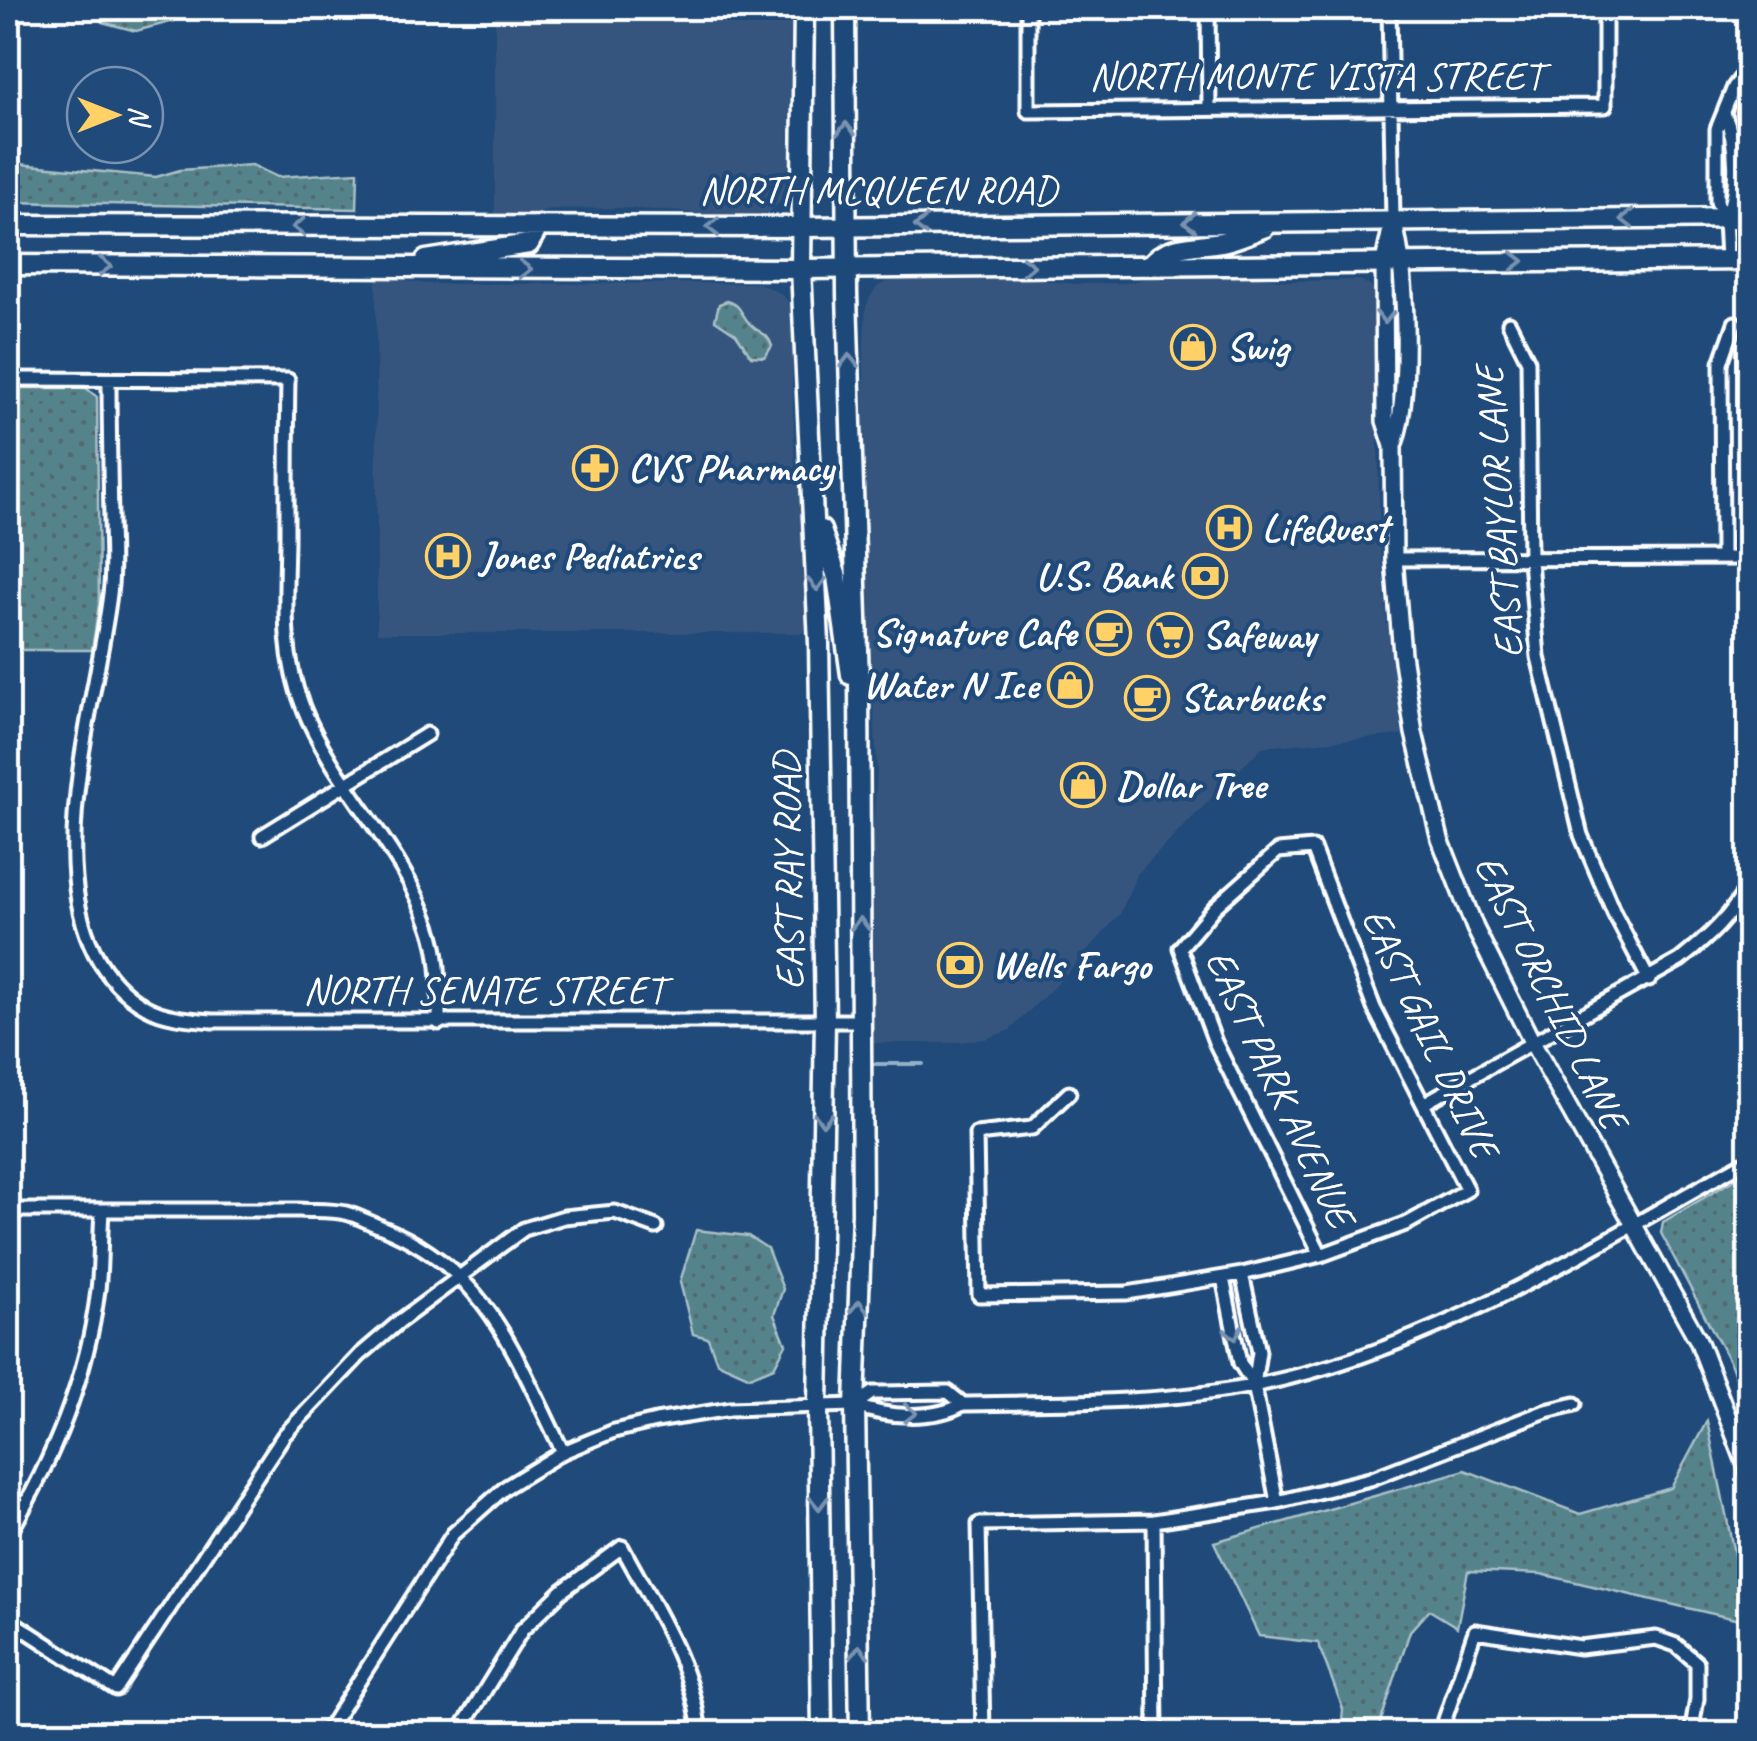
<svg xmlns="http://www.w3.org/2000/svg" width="1757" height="1741" font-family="Caveat,sans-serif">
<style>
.built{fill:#34547e}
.green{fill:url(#green-dots);stroke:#aac1c6;stroke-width:2.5}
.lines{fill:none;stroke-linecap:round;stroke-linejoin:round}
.stream{stroke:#91b0c9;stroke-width:4}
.minor-casing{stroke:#fff;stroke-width:19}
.tertiary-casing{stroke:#fff;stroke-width:22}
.secondary-casing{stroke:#fff;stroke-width:25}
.primary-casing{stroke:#fff;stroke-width:25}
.minor{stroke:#1f4a7a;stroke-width:11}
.tertiary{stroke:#1f4a7a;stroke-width:15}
.secondary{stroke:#1f4a7a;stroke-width:18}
.primary{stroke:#1f4a7a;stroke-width:18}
.oneway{stroke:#7992af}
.labels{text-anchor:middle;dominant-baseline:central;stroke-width:8;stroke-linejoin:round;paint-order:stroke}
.street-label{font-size:40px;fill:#fff;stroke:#1f4a7a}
.poi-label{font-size:40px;font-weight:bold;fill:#fff;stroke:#1f4a7a;text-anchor:start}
</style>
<defs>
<pattern id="green-dots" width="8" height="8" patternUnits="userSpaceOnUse" patternTransform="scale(2.5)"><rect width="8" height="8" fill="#55838c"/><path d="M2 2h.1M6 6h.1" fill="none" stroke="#516a6f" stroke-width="1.8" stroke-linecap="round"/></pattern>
</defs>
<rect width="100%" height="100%" fill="#1f4a7a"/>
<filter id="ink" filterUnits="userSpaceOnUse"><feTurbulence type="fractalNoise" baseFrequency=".01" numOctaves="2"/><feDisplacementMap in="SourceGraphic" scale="20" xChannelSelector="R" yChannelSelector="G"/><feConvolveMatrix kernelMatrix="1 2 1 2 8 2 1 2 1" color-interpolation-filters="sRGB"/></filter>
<g filter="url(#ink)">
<!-- built -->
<path class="built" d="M495,8H791L789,160L784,199L768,213L754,217L624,208L558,209L521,216L495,215Z
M1226,273L1289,281L1360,280L1371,286L1375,293L1380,541L1387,623L1402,735L1262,747L1137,874L1120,914L1068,973L1010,1030L985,1039L951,1043H871V858L877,770L874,712L867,663L864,549V339L866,307L870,297L877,287L896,276H1007L1075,284L1125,283L1170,274Z
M376,276L427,284L759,283L780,293L793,306L797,322L792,372L795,464L804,506L809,633H377Z"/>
<!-- green -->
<path class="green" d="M102,8H162L174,21L136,31L102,22Z
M8,163L156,177L180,170L252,165L277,177L358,172L357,209L8,202Z
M727,301C742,305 740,314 750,324C759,334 768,332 772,346L765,357L751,356L736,334L715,320L719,304Z
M8,388H86L97,397L99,604L92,650H8Z
M1749,1171V1414L1731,1365L1661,1233L1663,1222Z
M696,1230L748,1236L767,1248L783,1289L774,1315L786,1344L774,1367L750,1377L717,1362L708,1338L693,1334L680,1282Z
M1707,1421L1748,1622L1541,1574L1468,1571L1457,1627L1429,1610L1410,1631L1377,1733H1341L1343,1709L1318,1643L1259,1636L1214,1542L1465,1470L1580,1514L1671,1488Z"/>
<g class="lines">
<!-- stream -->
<path class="stream" d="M870,1064H923"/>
<defs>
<path id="minor" d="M1028,8V111L1605,106V8
M1208,8L1209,108
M1389,8L1393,220
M1724,113C1737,142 1739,190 1725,219
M1727,260L1725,219L1717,202V129L1734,87L1750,66
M1509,323L1528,361L1530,560L1538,657L1581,835L1614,913L1649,980
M8,379L288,380C287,433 287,487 287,540C286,596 281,654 303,707C334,785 401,846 429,925C441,957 439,990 439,1023
M109,380C109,425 110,471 111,517C111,539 113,563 111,585C100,702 15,932 146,1007C166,1018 190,1019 212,1021H861
M1722,557L1721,363L1735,323
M1394,559L1750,558
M262,836L427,734
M1069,1093L1032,1128L976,1134L979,1295L1127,1293L1242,1274L1321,1255L1408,1223L1467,1190L1374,1008L1313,848L1278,851L1215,907L1180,948L1215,1042L1321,1255
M1423,1104L1680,960C1709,937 1732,916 1750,882
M8,1210H300C314,1211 331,1210 346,1213C358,1216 370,1223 381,1227C489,1270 515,1356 563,1452
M1242,1274L1259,1352L1254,1385L1277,1502
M1223,1278L1240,1363L1254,1385
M855,1405L872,1393H879L948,1392L963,1404
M1154,1521L1156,1734
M8,1536C53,1459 87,1379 98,1290C101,1264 100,1237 102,1212
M8,1619L116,1689L284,1435L360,1355L400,1321L524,1229L564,1217L615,1212L656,1227
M325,1734L453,1534L506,1487L563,1452L614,1431L656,1421L730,1409L855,1405C885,1418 935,1420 963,1404C1060,1402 1157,1404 1252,1386C1433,1351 1591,1247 1750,1159
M458,1734L522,1630L562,1591L622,1547C654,1607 693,1665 700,1734
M983,1734L979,1524L1154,1521L1277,1502L1370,1479L1546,1411L1575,1404
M1440,1734L1475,1631L1580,1647L1656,1638L1676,1645L1697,1663V1699L1691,1734"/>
<path id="tertiary" d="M1393,220L1384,262L1385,421L1393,446L1394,559L1402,654L1414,733L1440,839L1475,928L1533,1044L1698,1340L1750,1475
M1393,446C1411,399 1407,278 1395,228"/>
<path id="secondary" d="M8,225L801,227L1750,218
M426,260L529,244L539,226
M8,265L801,269L1750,260
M1151,265C1166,242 1202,247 1226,241C1239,238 1252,232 1265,227"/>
<path id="primary" d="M804,8L801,269L819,643L825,1022L818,1405L822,1734
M845,8L847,294L859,682L862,1213L855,1405L860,1734
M821,530L837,577L851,675"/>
</defs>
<!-- minor casing -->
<use href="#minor" class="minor-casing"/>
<!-- tertiary casing -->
<use href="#tertiary" class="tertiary-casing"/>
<!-- secondary casing -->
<use href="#secondary" class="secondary-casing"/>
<!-- primary casing -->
<use href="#primary" class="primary-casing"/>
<!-- minor -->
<use href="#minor" class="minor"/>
<!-- tertiary -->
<use href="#tertiary" class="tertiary"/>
<!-- secondary -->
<use href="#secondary" class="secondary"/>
<!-- primary -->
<use href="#primary" class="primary"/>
</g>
<!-- one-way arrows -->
<defs><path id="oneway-chevron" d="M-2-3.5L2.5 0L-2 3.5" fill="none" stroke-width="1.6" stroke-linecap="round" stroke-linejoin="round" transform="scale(2.5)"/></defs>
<g class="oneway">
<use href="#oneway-chevron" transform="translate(846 129) rotate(-90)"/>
<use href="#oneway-chevron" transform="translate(1627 219) rotate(180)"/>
<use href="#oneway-chevron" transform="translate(1190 222) rotate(179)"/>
<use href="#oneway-chevron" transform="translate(921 226) rotate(179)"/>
<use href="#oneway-chevron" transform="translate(299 227) rotate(-180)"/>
<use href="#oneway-chevron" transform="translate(713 227) rotate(-180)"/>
<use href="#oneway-chevron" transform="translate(1517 261)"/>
<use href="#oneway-chevron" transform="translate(105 266)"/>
<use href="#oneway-chevron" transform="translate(1028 266) rotate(-1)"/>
<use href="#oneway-chevron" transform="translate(525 269)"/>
<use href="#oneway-chevron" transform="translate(1385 317) rotate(90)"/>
<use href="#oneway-chevron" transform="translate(849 361) rotate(-91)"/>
<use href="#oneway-chevron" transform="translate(817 584) rotate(88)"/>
<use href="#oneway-chevron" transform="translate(860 924) rotate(-90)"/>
<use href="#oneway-chevron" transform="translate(823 1119) rotate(91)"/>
<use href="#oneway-chevron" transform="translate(859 1307) rotate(-88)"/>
<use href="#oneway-chevron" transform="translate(1234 1333) rotate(78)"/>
<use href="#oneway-chevron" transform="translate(910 1413)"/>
<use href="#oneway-chevron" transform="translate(819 1503) rotate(89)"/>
<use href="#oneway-chevron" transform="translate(859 1652) rotate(-91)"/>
</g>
</g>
<!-- icons -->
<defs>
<symbol id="shop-ring" viewBox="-11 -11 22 22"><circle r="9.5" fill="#1f4a7a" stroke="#ffd166" stroke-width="1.5"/><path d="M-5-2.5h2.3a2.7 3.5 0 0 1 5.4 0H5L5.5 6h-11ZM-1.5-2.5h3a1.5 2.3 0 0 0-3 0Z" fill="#ffd166"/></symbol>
<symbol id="pharmacy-ring" viewBox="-11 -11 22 22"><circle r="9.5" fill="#1f4a7a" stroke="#ffd166" stroke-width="1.5"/><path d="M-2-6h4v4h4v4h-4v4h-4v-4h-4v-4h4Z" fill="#ffd166"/></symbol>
<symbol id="hospital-ring" viewBox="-11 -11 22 22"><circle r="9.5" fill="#1f4a7a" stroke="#ffd166" stroke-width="1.5"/><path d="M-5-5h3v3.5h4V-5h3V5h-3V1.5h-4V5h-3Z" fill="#ffd166"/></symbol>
<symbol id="bank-ring" viewBox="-11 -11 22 22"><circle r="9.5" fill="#1f4a7a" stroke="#ffd166" stroke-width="1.5"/><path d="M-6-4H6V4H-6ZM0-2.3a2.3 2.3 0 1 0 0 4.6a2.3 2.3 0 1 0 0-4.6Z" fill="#ffd166"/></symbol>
<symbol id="cafe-ring" viewBox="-11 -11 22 22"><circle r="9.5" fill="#1f4a7a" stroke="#ffd166" stroke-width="1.5"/><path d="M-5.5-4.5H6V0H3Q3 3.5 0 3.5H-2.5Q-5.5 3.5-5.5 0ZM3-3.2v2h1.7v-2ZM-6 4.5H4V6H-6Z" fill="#ffd166"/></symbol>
<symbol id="supermarket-ring" viewBox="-11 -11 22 22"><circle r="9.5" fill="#1f4a7a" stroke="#ffd166" stroke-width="1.5"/><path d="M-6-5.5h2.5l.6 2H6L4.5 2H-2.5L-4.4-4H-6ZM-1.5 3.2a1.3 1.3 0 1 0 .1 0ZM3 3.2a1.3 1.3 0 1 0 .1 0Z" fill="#ffd166"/></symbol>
</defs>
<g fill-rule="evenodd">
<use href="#shop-ring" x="1168" y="322" width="50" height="50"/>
<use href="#pharmacy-ring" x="570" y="443" width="50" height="50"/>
<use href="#hospital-ring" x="1204" y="503" width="50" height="50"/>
<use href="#hospital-ring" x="423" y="531" width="50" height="50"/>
<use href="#bank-ring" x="1180" y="551" width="50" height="50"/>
<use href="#cafe-ring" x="1084" y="608" width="50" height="50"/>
<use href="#supermarket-ring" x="1145" y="610" width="50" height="50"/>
<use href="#shop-ring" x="1045" y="660" width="50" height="50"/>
<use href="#cafe-ring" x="1122" y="673" width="50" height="50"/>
<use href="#shop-ring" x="1058" y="760" width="50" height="50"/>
<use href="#bank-ring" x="935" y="940" width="50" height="50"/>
</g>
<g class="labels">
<!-- street labels -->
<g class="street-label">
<text x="1316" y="76">NORTH MONTE VISTA STREET</text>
<text x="878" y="190">NORTH MCQUEEN ROAD</text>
<text transform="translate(1499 512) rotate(-94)">EAST BAYLOR LANE</text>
<text transform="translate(788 871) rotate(-91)">EAST RAY ROAD</text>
<text x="484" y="990">NORTH SENATE STREET</text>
<text transform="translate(1551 992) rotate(64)">EAST ORCHID LANE</text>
<text transform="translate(1430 1033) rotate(65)">EAST GAIL DRIVE</text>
<text transform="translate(1280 1088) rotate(65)">EAST PARK AVENUE</text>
</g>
<!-- poi labels -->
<g class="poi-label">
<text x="1226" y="347">Swig</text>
<text x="628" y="468">CVS Pharmacy</text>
<text x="1262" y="528">LifeQuest</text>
<text x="480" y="556">Jones Pediatrics</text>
<text x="1172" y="576" text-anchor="end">U.S. Bank</text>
<text x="1076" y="633" text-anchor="end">Signature Cafe</text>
<text x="1202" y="635">Safeway</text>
<text x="1038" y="685" text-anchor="end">Water N Ice</text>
<text x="1180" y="698">Starbucks</text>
<text x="1116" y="785">Dollar Tree</text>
<text x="992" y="965">Wells Fargo</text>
</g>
</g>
<!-- margin -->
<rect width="1757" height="1741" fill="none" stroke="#1f4a7a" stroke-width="40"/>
<rect x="20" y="20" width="1717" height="1701" fill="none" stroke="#fff" stroke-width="4" filter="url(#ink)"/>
<!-- north arrow -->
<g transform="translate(115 115) rotate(90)"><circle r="48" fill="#1f4a7a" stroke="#7992af" stroke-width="2.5"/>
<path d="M0-8L18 38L0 25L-18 38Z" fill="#ffd166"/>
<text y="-15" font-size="28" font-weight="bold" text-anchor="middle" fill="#ffffff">N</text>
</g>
</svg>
